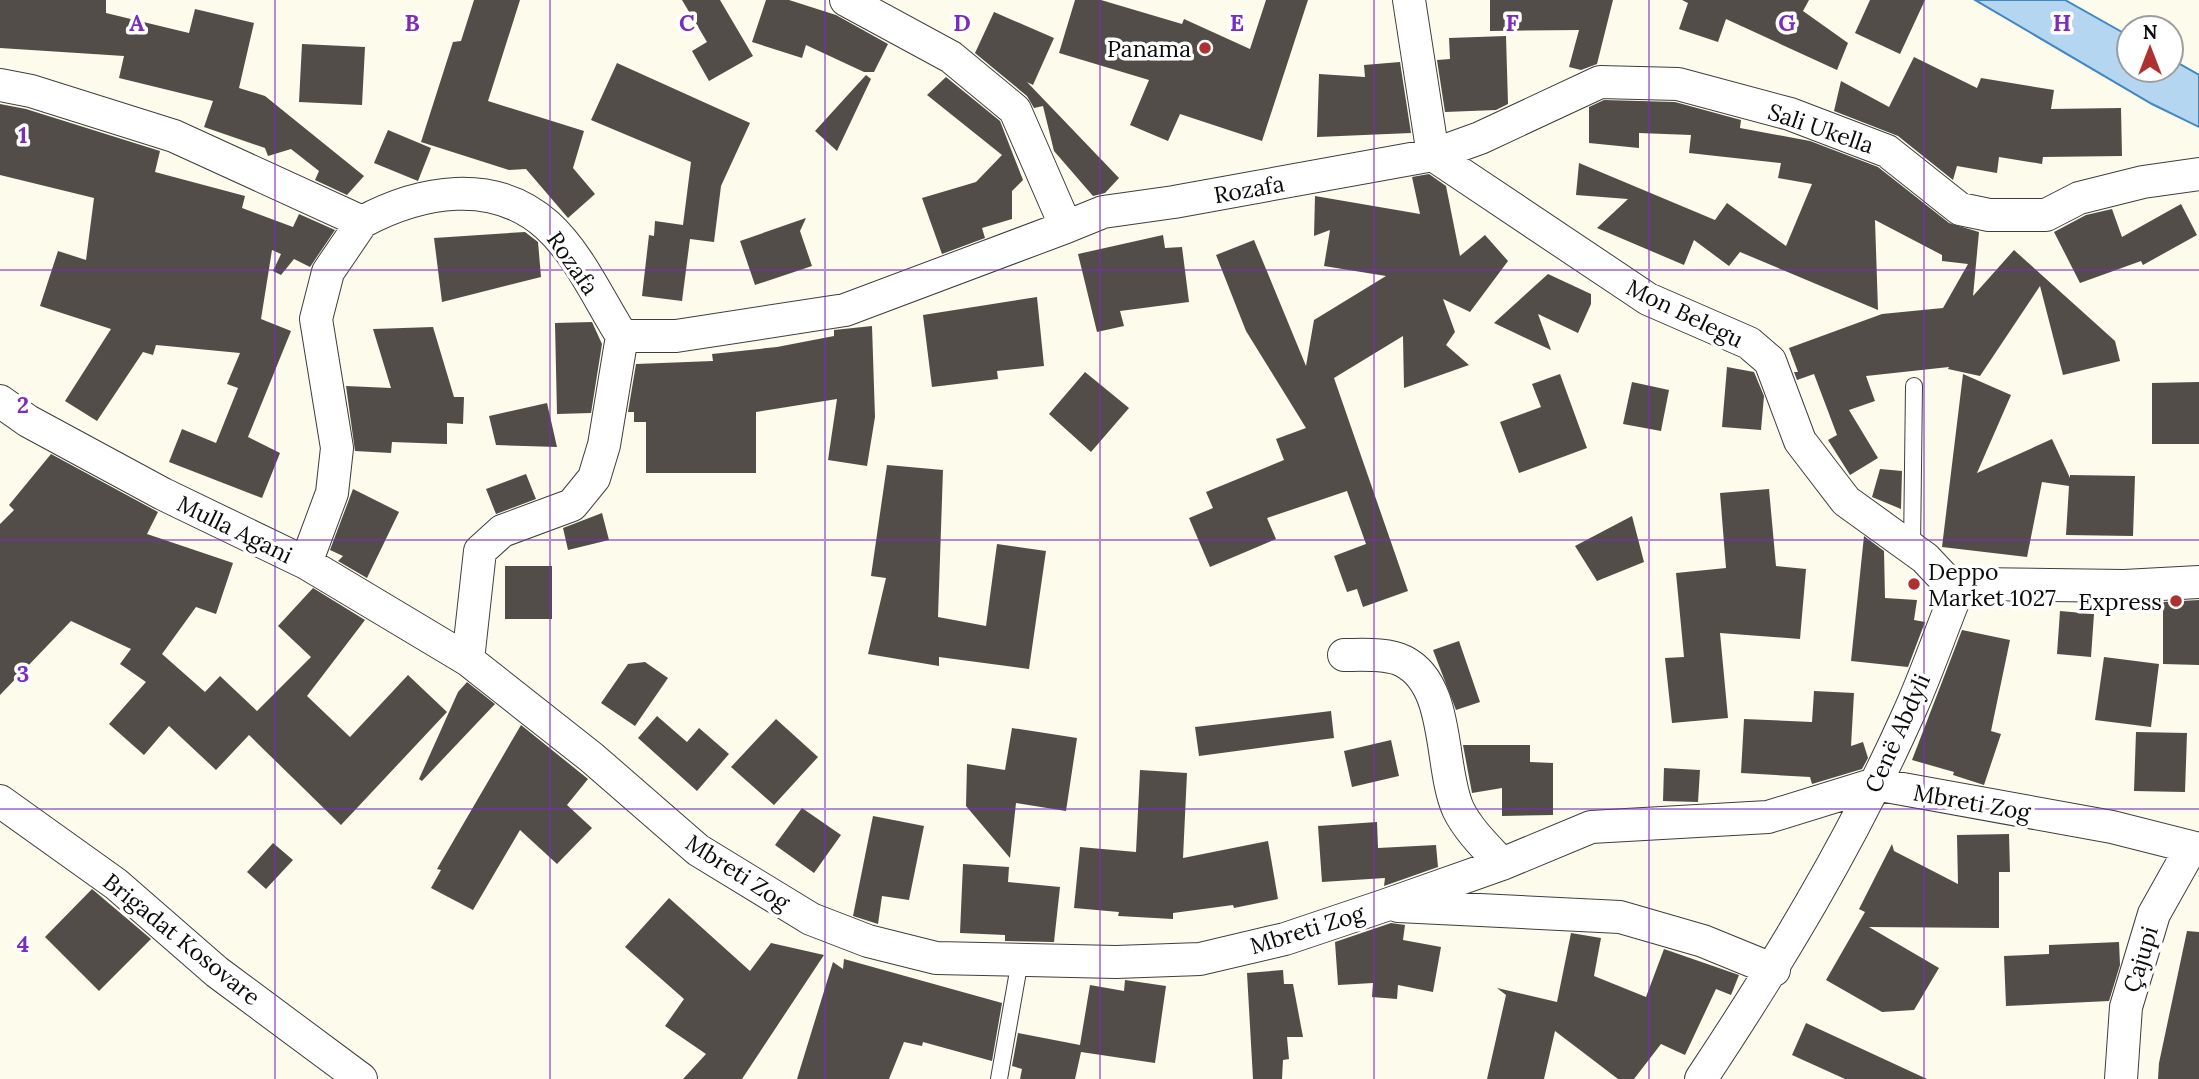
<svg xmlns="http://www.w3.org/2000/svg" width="2199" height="1079" font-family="Lora,serif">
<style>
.water{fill:#b4d6f0;stroke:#4187c0;stroke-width:2}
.building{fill:#524d48}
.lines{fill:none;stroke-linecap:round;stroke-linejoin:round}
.service-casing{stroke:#3e3e3e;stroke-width:18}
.minor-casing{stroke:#3e3e3e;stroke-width:34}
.service{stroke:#fff;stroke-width:16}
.minor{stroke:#fff;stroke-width:32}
.grid{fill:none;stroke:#7b2cbf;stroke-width:2;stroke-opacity:0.55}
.poi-dot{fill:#ae3130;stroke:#fff;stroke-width:2.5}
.labels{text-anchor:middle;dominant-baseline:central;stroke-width:7;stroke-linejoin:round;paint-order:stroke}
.poi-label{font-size:23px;fill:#0b0b0b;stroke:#fff;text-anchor:end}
.street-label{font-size:23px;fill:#0b0b0b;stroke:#fff}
.grid-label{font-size:23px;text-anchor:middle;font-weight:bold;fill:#7b2cbf;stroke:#fff;stroke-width:7;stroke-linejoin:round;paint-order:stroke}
</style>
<rect width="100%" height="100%" fill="#fdfbeb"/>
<!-- water -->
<path class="water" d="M1975,0H2065L2129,36V70H2171V59L2199,75V127L2152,104Z"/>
<!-- building -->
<path class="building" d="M0,0H106V13L189,33L195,9L254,23L239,88L265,96L364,176L347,195L315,180L319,171L291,149L268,156L265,148L204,127L213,101L119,78L124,56L0,48Z
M474,0H520L488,101L584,131L573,168L595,194L568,218L526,169L509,170L421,142L453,42L461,41Z
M682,0H720L753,56L709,81L692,51L707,42Z
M766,0H789L836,15L888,44L874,72H864L806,45L802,58L752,42Z
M1075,0H1101L1182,24L1184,19L1250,49L1266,0H1308L1262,141L1180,114L1168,141L1130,125L1149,80L1059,53Z
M1490,0H1613L1597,64L1581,70L1569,67L1579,30L1490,31Z
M1682,0H1809L1803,11L1848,43L1837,70L1726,19L1718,42L1679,29L1688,3Z
M1870,0H1925L1900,54L1855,33Z
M994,12L1054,38L1033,85L1027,82L1119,178L1105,193L1093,196L1054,151L1043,106L1034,108L1027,96L975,53Z
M1506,36L1508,104L1496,110L1445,112L1437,60L1450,59L1449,38Z
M302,44L365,47L362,105L299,102Z
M1914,57L1977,88L1981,78L2054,90L2051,109L2121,108L2122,156L2043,157L2042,164L1999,157L1997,173L1957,166L1953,180L1898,136L1834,111L1841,81L1889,107Z
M1400,62L1411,133L1317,137L1319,74L1365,77L1364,65Z
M617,63L750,123L721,186L714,242L690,239L682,301L642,296L649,235L654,236L655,221L683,225L691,162L591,120Z
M866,75L871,79L837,151L815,131Z
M946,77L1000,121L1023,180L1012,191V219L982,228L985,238L942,254L922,198L976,182L1002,155L927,95Z
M1604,100L1675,102L1741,120L1740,128L1810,141L1878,167L1949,223L1979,232L1973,296L2014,250L2115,341L2120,361L2063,375L2040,286L1980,376L1948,369L1949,367L1866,376L1875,401L1849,410L1878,458L1850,475L1828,440L1837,435L1814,374L1797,380L1794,372H1798L1789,348L1882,314L1943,308L1968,264L1942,261V255L1875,220L1878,310L1740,252L1729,266L1694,240L1684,265L1597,228L1628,199L1576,195L1579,163L1715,220L1727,203L1786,246L1812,184L1778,178L1781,163L1689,153L1691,135L1639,133V148L1589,143V107Z
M0,104L26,109L160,151L155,172L245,196L242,208L293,227L299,214L335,230L310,267L294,259L281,275L273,271L281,254L272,250L261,319L291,331L248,437L280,453L262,498L169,462L182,429L216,443L238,388L227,384L240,353L156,345L153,355L143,352L97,421L65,401L111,329L40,306L58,251L86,260L94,198L0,175Z
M388,130L431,148L418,181L374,163Z
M1429,174L1446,186L1460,256L1485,235L1508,261L1470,312L1443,299L1455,332L1446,345L1469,365L1404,388L1403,336L1334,378L1408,591L1363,607L1357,589L1347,592L1334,556L1366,544L1347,491L1267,518L1276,539L1210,567L1189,518L1213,508L1206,492L1284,460L1276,439L1306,428L1246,331L1216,255L1254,240L1306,366L1314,320L1386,276L1324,266L1330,230L1314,236L1315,196L1420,214L1412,177Z
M2181,204L2197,235L2143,265L2141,261L2080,283L2054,232L2086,215L2112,209L2122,237Z
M806,218L800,231L812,266L755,285L740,241Z
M525,232L538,242L541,277L442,302L434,238Z
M1163,235L1165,248L1182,247L1189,302L1120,311L1124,326L1097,332L1078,254Z
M1548,274L1591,294V304L1578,333L1538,314L1551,350L1494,323Z
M1037,297L1044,366L997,371L998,379L932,387L923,315Z
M592,322L602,344L591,413L557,414L555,323Z
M872,326L875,417L867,466L828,460L837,399L756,412V473H646V422H634V412H628L636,364L713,361L712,354L777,347L834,336V330Z
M433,327L454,397H464L463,424L447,423V444L392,442L391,453L355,451L346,386L391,388L373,329Z
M1727,367L1754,372L1764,396L1761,430L1722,427Z
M1085,372L1129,408L1091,452L1049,414Z
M1560,374L1587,448L1519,473L1500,422L1541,407L1532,384Z
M1963,374L2011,395L1977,473L2052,439L2070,478V475L2135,476L2133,536L2066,535L2069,486L2042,482L2027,557L1942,547Z
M1632,382L1669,390L1661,431L1623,424Z
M2199,382V444H2152V383Z
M547,403L557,447L496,445L489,416Z
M51,454L158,512L147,534L233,563L216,614L196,607L162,654L205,692L220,676L257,711L311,657L278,626L313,588L365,620L307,696L350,737L408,675L447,712L341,825L249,735L216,770L169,726L144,755L109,724L146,682L120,664L131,649L71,621L0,695V524L14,510L9,505Z
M887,465L943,470L938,617L986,626L997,544L1046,551L1029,669L939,657V666L868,654L886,578L871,576Z
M1880,469L1902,471L1901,509L1872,497Z
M526,474L536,499L496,514L486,489Z
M353,489L399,512L367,578L338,561L343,556L330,550Z
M1769,489L1776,566L1806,569L1800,639L1720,633L1728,718L1672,723L1665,658L1684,657L1676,573L1726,568L1720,493Z
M602,513L609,540L568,550L563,528Z
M1632,516L1644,562L1597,581L1575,546Z
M1864,536L1884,551L1885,598L1917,600L1914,620L1925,622L1908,667L1851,661Z
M505,566H552V619H505Z
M2199,600V665L2163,664V602Z
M2060,611L2094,614L2091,657L2057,654Z
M1962,630L2010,640L1991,731L2001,734L1984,785L1953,775L1954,772L1912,760Z
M1459,641L1480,702L1456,710L1433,650Z
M2104,657L2159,664L2151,727L2095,720Z
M645,662L668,678L635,726L601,703L628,664Z
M467,682L495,704L422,781L419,779L458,692Z
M1814,691L1854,693L1851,746L1863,742L1868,758L1862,769L1812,784L1810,777L1741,773L1744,719L1812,722Z
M1331,711L1334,738L1199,756L1195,727Z
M657,716L687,742L699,728L729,754L697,791L638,738Z
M776,719L818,757L774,805L731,767Z
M521,725L588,779L567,805L592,828L557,864L520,830L473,910L431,888L441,870L437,869Z
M1012,728L1077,738L1066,811L1016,803L1010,858L966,806L967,764L1005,770Z
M2136,732L2187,733L2185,792L2134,791Z
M1391,740L1399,776L1352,787L1344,751Z
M1463,745H1530V762L1553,763V815L1502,816V788L1472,793Z
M1664,768L1700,770L1698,802L1663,801Z
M1140,770L1187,773L1183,858L1268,841L1278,899L1234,908L1233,905L1173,913V919L1118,916L1119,912L1074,908L1080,847L1136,852Z
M802,808L841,835L814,873L775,845Z
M873,816L924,826L909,900L882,896L878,924L853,916Z
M1377,822L1378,848L1436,845L1438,867L1384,886L1385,878L1322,882L1318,826Z
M2009,834L2010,872H1999V928L1869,927L1939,968L1914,1010L1882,1012L1826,980L1865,912L1859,909L1892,844L1894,851L1958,884L1957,835Z
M273,843L293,860L266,889L247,872Z
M963,864L1009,867L1008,882L1060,887L1054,942L1005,941V935L960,933Z
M92,889L151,939L99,991L45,937Z
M669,898L750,971L771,943L824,955L742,1079H683L706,1054L665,1026L684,999L625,947Z
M1391,923L1405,925L1403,940L1441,947L1433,992L1398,985L1397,999L1372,997L1373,983L1338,985L1335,942Z
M2187,931L2199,932V1079H2158L2159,1063Z
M1571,933L1601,938L1594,976L1646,997L1664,949L1739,975L1731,995L1716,989L1685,1055L1661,1044L1634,1079H1618L1555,1031L1544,1079H1487L1506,995L1497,988L1557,1002Z
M2119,942L2120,965L2109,1001L2006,1006L2004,956L2049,954V945Z
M844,959L1002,1003L992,1061L923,1042L922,1046L904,1042L889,1079H797L833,962L843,969Z
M1283,970L1284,984H1293L1303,1037H1287L1289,1059L1283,1060L1282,1079H1253L1247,973Z
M1125,980L1166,986L1155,1063L1081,1052L1075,1079H1020L1022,1069L1012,1066L1018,1033L1080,1045L1090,985L1124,991Z
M1806,1023L1927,1079H1845L1792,1055Z"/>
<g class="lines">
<defs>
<path id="service" d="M1912,549L1914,386
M999,1079L1020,960"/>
<path id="minor" d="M846,0L951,57L1015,110L1066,227L1103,212L1174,202L1433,155L1480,138L1600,82L1678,84L1790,114L1887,151L1960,209L1989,215H2046L2079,198L2143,182L2199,174
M1409,0L1433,155
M0,85L31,91L174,136L362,222C420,191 493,177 547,225C579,254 599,300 622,336H676L845,310L1066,227
M1433,155L1648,299L1749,343L1770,361L1800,441L1846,501L1925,558L1957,592
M0,401L28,421L163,494L306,563L468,660L591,757L698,850L811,919L868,941L936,958L1116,962L1200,959L1285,939L1386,905L1502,864L1591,827L1768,817L1875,784L2112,827L2199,849
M306,563L332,493L337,448L316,319L328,272L362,222
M1344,655C1362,655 1388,653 1403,661C1451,685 1439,766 1458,809C1468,830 1487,848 1502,864
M468,660L480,551L502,531L572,505L594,478L604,445L622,336
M0,801L116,884L217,972L361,1079
M1398,906L1620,917L1703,941L1774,970
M1701,1079C1778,963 1850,844 1907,717C1926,676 1940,633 1957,592L1974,584L2124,586L2199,582
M2121,1079L2126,1007L2154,914L2191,848"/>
</defs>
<!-- service casing -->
<use href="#service" class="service-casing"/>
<!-- minor casing -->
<use href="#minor" class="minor-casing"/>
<!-- service -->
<use href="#service" class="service"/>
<!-- minor -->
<use href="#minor" class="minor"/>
</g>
<!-- grid -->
<path class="grid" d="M275,0V1079M550,0V1079M825,0V1079M1100,0V1079M1374,0V1079M1649,0V1079M1924,0V1079M0,270H2199M0,540H2199M0,809H2199"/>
<!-- markers -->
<g class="poi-dot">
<circle cx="1205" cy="48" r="7"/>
<circle cx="1914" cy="584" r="7"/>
<circle cx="2176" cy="601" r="7"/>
</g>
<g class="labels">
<!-- poi labels -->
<g class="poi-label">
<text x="1191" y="48">Panama</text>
<text x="1928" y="571" text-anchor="start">Deppo<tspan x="1928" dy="26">Market 1027</tspan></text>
<text x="2162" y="601">Express</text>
</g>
<!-- street labels -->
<g class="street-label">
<text transform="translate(1821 128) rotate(19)">Sali Ukella</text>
<text transform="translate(1249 189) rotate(-10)">Rozafa</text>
<text transform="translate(573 263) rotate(55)">Rozafa</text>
<text transform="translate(1685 313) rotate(26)">Mon Belegu</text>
<text transform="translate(235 529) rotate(26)">Mulla Agani</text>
<text transform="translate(1897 733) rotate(-66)">Cenë Abdyli</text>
<text transform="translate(1972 802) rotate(10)">Mbreti Zog</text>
<text transform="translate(738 872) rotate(33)">Mbreti Zog</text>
<text transform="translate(1307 929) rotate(-17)">Mbreti Zog</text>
<text transform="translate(182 939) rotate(39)">Brigadat Kosovare</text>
<text transform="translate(2140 959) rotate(-73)">Çajupi</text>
</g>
</g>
<g class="grid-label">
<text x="137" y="31">A</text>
<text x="412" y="31">B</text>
<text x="687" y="31">C</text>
<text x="962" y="31">D</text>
<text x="1237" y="31">E</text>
<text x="1512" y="31">F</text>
<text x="1787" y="31">G</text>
<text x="2062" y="31">H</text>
<text x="23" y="143">1</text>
<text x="23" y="413">2</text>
<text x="23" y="682">3</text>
<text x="23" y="952">4</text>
</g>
<!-- north arrow -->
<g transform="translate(2150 49)"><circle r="33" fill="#ffffff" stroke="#9d9d9d" stroke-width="2"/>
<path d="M0-5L12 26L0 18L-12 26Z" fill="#ae3130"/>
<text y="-10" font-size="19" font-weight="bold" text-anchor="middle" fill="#0b0b0b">N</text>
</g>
</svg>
